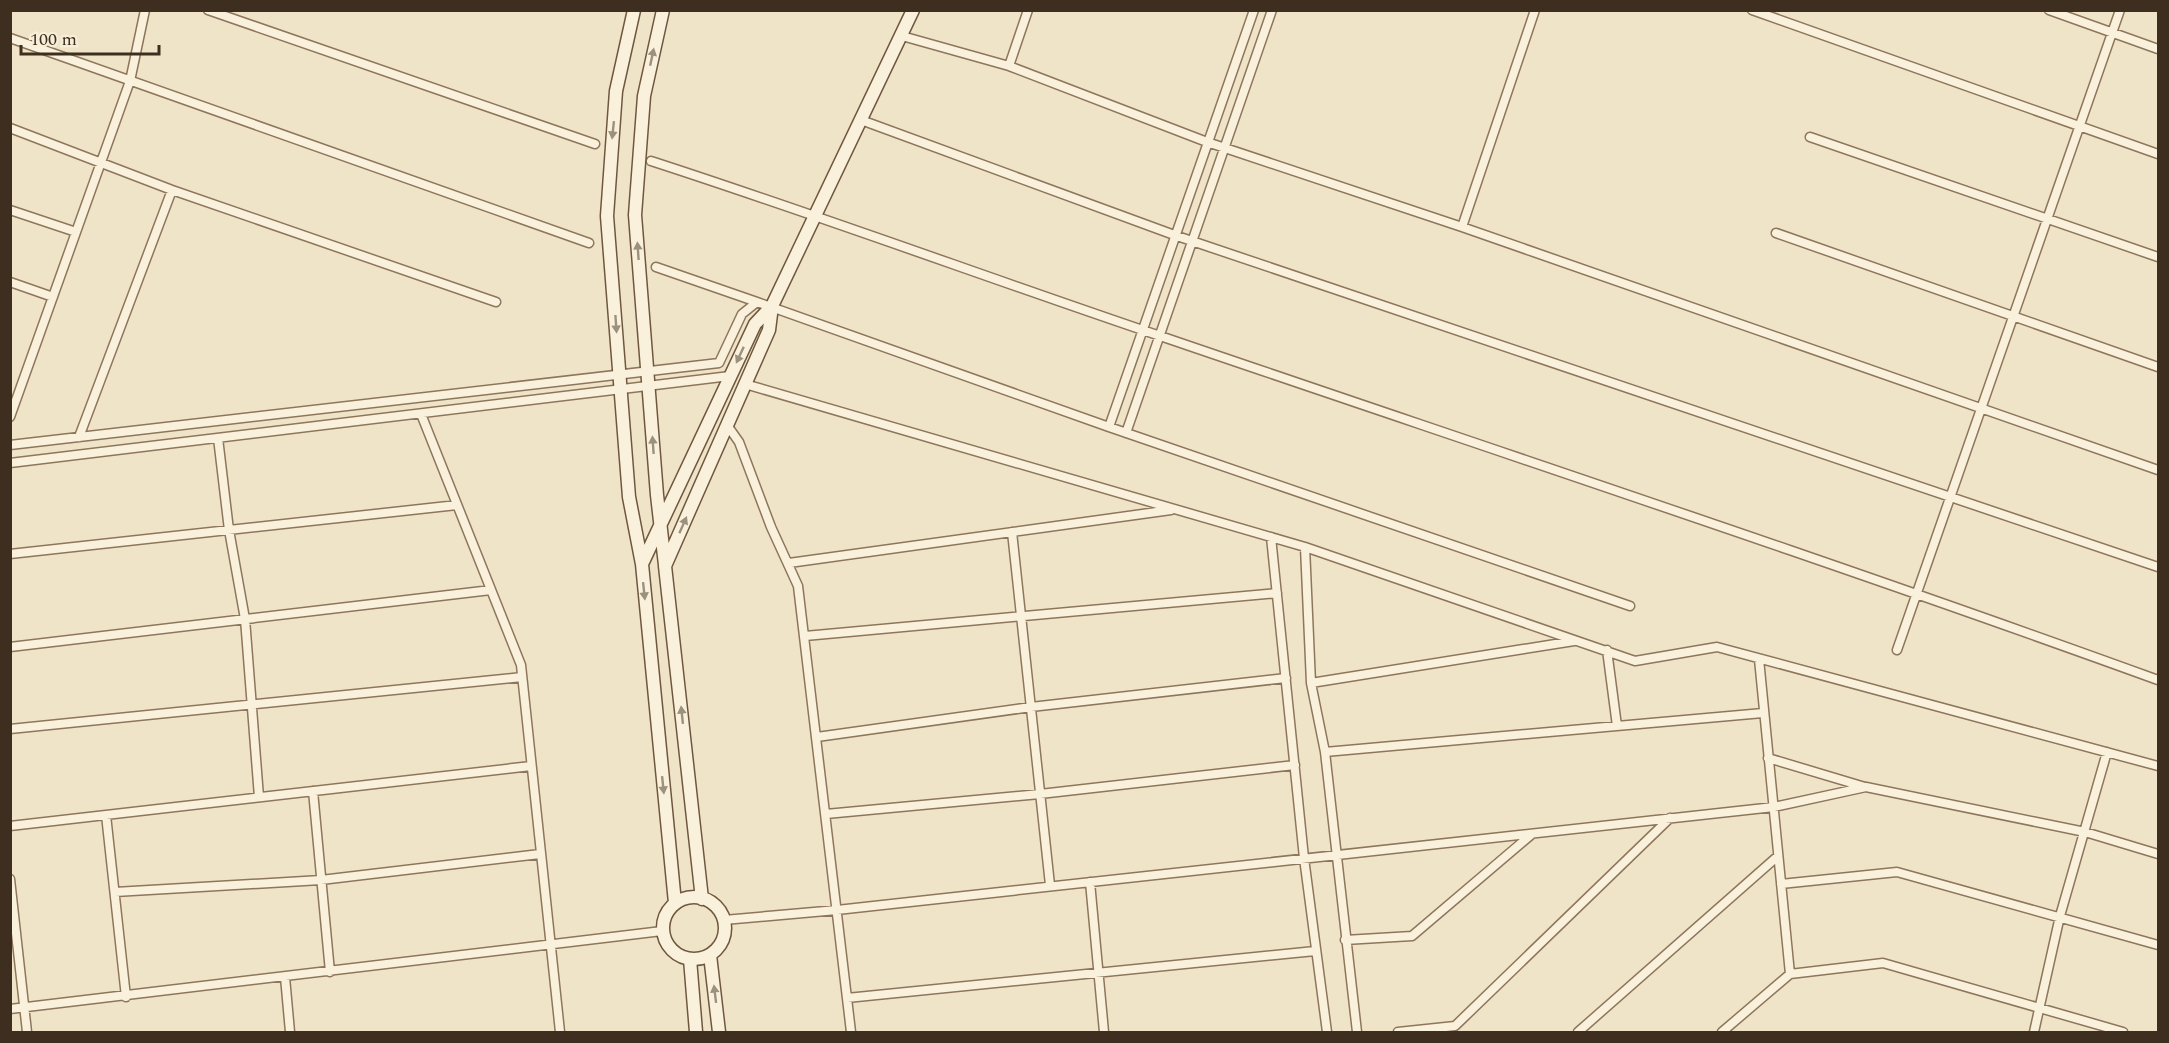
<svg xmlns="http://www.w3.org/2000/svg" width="2169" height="1043" font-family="Spectral,serif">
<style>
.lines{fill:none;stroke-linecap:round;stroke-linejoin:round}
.street-casing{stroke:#8d765c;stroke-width:11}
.secondary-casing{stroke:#6f573f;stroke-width:15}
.street{stroke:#faf1dc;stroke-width:8}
.secondary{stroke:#faf1dc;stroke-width:12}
.oneway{fill:#9c907e}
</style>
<rect width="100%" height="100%" fill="#f0e4c8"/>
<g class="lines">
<defs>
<path id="street" d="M208,10L595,144
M1752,10L2158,154
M2049,10L2158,49
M902,36L1009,66L1207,142L1462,227L2158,470
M10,38L589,243
M1009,66L1028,10
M861,120L1177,236L2158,567
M10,128L172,190L496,302
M1810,137L2158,257
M651,161C824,217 994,280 1166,338C1497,451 1830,561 2158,680
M10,210L76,232
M1462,227L1535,10
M1776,233L2158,367
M656,267L757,302
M10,282L53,297
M745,384L1305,547L1635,661L1717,647L2158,766
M421,414L521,665L560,1032
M10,417L130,81L145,10
M727,425L739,442L771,527L798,586L851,1032
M1109,427L1254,10
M1126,433L1272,10
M79,437L172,190
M218,438L229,530L245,619L259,797
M10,445L719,363L742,314L757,302L1109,427L1630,606
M10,463L730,376
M1012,532L1050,885
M1271,537L1304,858L1327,1032
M1305,547L1311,683L1325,752L1357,1032
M10,554L457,505
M789,563L1171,510
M805,636L1277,593
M10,647L491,590
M1607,650L1617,726
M1897,650L2120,10
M1759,659L1790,974
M1311,683L1574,641
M10,729L522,677
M817,737L1031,707L1286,678
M1325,752L1763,713
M1768,758L1865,787
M313,791L330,972
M826,814L1040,794L1295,765
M106,815L126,997
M10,826L531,766
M10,879L27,1032
M1090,882L1104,1032
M1781,884L1897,872L2158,945
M115,892L321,880L540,854
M724,920L837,910L1774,807L1866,787L2085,832L2158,854
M1345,940L1412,936L1532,834
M285,977L290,1032
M847,998L1315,951
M10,1009L662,931
M1398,1032L1455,1026L1670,818
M1578,1032L1778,856
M1722,1032L1790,974L1883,963L2123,1032
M2034,1032L2060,916L2107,752"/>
<path id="secondary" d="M634,10L616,91L607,216L629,497L642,564
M663,10L644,96L635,215L657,495L665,565
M663 928a31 31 0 1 1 62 0a31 31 0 1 1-62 0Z
M702,899L665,566L769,330L772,306L913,10
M675,903L642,564L755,324L772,306
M710,955L719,1032
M690,959L696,1032"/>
</defs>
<!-- street casing -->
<use href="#street" class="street-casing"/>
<!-- secondary casing -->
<use href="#secondary" class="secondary-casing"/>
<!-- street -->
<use href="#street" class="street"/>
<!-- secondary -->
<use href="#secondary" class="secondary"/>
</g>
<!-- one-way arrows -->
<defs><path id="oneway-solid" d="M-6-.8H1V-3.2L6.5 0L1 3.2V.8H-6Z" transform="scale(1.5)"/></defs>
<g class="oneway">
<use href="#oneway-solid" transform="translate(652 57) rotate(-78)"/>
<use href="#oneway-solid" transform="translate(613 130) rotate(96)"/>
<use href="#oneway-solid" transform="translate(638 251) rotate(-94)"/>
<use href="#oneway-solid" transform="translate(616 324) rotate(86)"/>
<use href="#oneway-solid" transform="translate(740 355) rotate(115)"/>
<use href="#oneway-solid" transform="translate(653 445) rotate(-94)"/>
<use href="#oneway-solid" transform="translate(683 525) rotate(-66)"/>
<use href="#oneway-solid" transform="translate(644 591) rotate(84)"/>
<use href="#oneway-solid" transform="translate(682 715) rotate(-96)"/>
<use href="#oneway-solid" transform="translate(663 785) rotate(84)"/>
<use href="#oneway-solid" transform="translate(715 994) rotate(-97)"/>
</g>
<!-- border -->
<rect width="2169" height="1043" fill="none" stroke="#3d2e20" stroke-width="24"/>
<!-- scale -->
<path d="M21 45v9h138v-9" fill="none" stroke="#3d2e20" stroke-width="3"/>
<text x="30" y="45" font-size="18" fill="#3d2e20" stroke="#f7eed8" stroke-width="4.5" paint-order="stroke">100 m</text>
</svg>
